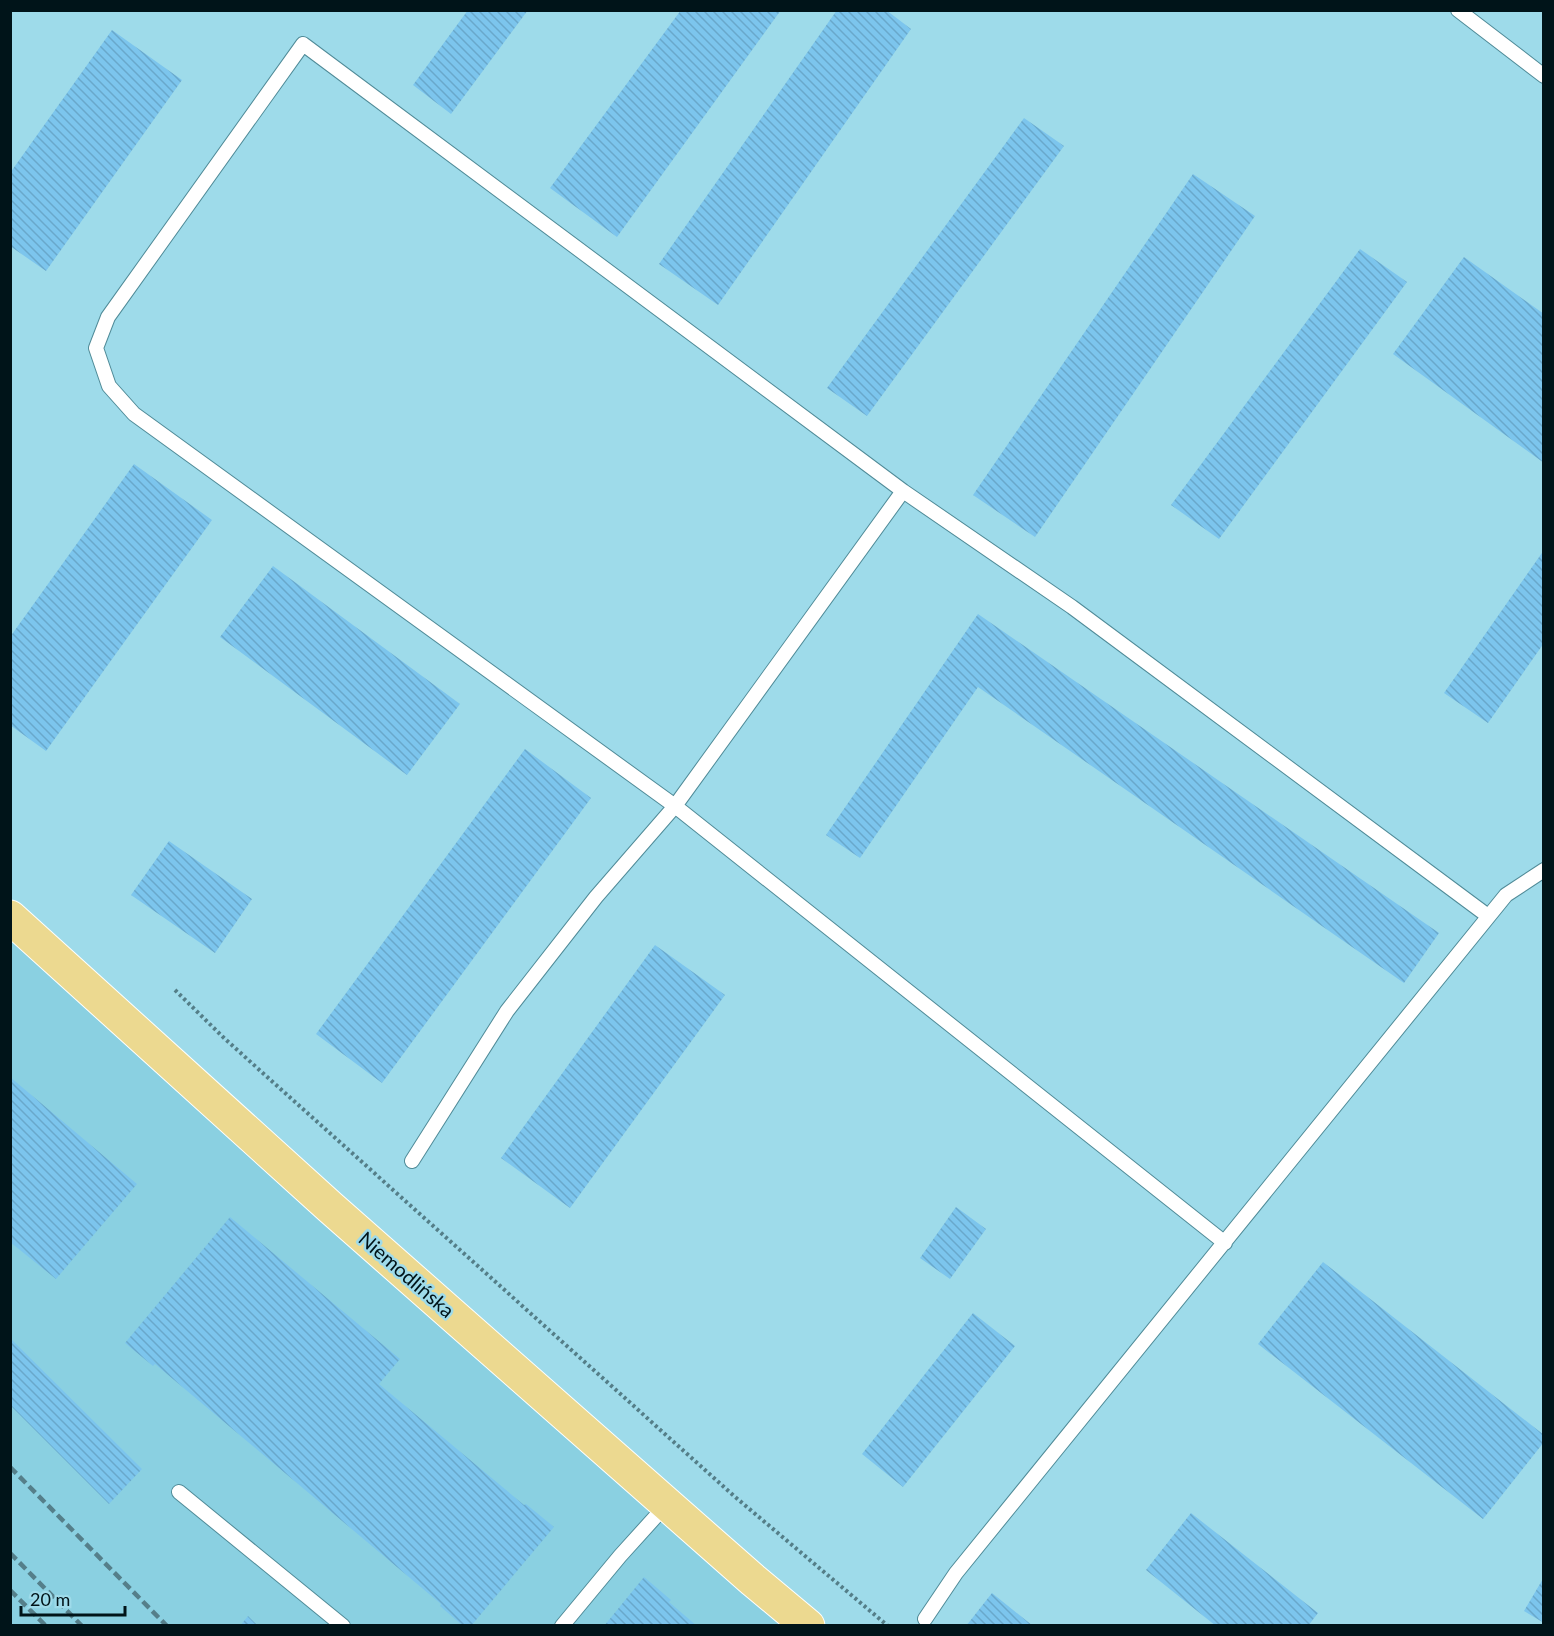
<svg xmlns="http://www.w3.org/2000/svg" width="1554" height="1636" font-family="Lato,sans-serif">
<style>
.built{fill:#8ad0e1}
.building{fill:url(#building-back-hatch)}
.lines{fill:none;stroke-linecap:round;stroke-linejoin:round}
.lane-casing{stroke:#508b98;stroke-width:16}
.primary-casing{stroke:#fff;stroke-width:35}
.path{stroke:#547e88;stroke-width:4;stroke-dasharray:3 3;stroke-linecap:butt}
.lane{stroke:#fff;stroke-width:14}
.primary{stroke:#ecd990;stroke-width:33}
.rail{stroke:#557f8a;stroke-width:4.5;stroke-dasharray:9 4.5;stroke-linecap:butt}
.labels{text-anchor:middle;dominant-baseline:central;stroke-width:5;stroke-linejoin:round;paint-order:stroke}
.street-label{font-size:20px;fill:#001419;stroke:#9edbea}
</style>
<defs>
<pattern id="building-back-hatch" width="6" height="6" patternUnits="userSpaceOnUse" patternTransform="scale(1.5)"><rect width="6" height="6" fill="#7cc5ed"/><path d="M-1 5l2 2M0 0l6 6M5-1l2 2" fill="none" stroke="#69a8cb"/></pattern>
</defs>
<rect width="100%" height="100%" fill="#9edbea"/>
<!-- built -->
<path class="built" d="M10,917L808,1625H11Z"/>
<!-- building -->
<path class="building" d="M468,10H528L451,114L413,85Z
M681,10H781L617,237L550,188Z
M837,10H886L911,29L718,305L659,264Z
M112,30L182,80L46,271L10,246V173Z
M1024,118L1064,146L867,416L827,388Z
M1193,174L1255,216L1035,537L973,495Z
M1360,249L1407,282L1219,539L1171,505Z
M1464,257L1544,314V463L1393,354Z
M134,464L212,520L46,751L10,725V637Z
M1544,550V643L1488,723L1444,693Z
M273,566L460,704L407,775L220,637Z
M978,614L1439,933L1404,983L978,687L860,858L826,835Z
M525,749L591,798L382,1083L316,1034Z
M169,841L252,899L215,953L131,895Z
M655,945L725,995L570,1208L501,1158Z
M10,1077L137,1184L56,1279L10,1242Z
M956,1207L986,1229L950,1279L920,1258Z
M230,1217L400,1359L379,1384L524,1505L526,1504L554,1527L471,1626H463L440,1606L441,1604L155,1364L153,1366L125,1343Z
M1323,1262L1544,1435V1442L1483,1519L1258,1344Z
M973,1313L1015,1346L903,1487L862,1454Z
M10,1338L142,1469L109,1504L10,1405Z
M1191,1513L1318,1613L1308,1626H1216L1146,1570Z
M644,1577L671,1600L669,1602L697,1626H604Z
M1544,1577V1623L1524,1611Z
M992,1593L1033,1626H966Z
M248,1616L258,1626H240Z"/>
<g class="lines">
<defs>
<path id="lane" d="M1458,10L1544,76
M303,44L903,491L675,806L134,414L109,386L96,348L108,317Z
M903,491L1072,607L1488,916
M412,1161L507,1011L596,897L675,806L1225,1243
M179,1492L343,1626
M925,1619L956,1573L1506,895L1544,870
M562,1626L620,1556L667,1504"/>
<path id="primary" d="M10,917L330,1207L753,1580L808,1626"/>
</defs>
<!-- lane casing -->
<use href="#lane" class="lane-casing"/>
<!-- primary casing -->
<use href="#primary" class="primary-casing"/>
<!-- path -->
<path class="path" d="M175,990L225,1039L734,1496L888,1626"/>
<!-- lane -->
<use href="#lane" class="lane"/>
<!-- primary -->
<use href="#primary" class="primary"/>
<!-- rail -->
<path class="rail" d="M10,1467L167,1626
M10,1553L82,1626
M10,1590L46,1626"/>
</g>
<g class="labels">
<!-- street labels -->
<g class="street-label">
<text transform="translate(407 1274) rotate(41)">Niemodlińska</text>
</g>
</g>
<!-- border -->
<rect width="1554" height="1636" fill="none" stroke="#001419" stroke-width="24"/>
<!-- scale -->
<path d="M21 1606v9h104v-9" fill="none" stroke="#001419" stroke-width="3"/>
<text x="30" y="1606" font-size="18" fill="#001419" stroke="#9edbea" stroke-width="4.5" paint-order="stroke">20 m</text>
</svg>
